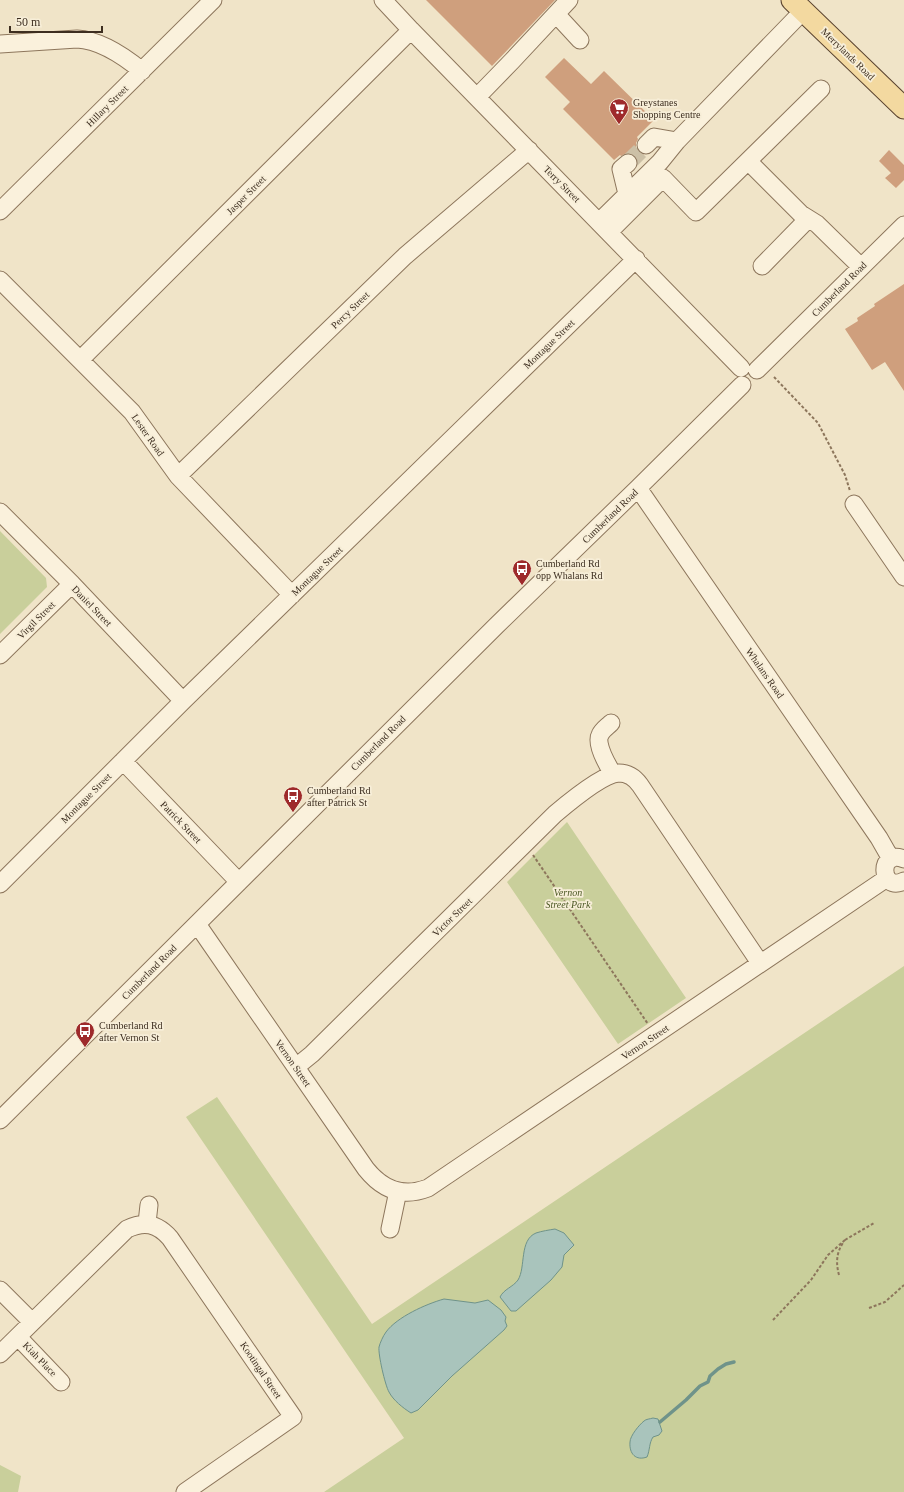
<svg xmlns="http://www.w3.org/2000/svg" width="904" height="1492" font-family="Georgia,serif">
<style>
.green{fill:#c9cf9b}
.water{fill:#a9c4bc;stroke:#6f938a}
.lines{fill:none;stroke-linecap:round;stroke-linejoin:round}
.stream{stroke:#6f938a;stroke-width:3.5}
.building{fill:#cf9f7d}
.minor-tunnel{stroke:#ccc0a6;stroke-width:17;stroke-dasharray:17 8;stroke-linecap:butt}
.minor-casing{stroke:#8d765c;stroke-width:19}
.major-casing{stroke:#5b4430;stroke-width:23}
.path{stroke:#8d765c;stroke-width:2;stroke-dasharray:3 2;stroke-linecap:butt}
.minor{stroke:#faf1dc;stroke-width:17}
.major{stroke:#f3d9a0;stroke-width:21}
.labels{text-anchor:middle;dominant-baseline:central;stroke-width:3.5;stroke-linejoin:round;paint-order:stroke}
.street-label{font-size:10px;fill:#3d2e20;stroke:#f7eed8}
.poi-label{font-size:10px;fill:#3d2e20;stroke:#f7eed8;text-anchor:start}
.park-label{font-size:10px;font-style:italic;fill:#4d5a26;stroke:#f7eed8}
</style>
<rect width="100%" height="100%" fill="#f0e4c8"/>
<!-- green -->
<path class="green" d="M0,531L46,578L47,587L0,634Z
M567,822L686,998L618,1044L507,882Z
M904,966V1492H324L404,1438L186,1117L217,1097L372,1324Z
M0,1465L21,1476L18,1492H0Z"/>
<!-- water -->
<path class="water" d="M555,1229L564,1233L574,1245L564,1255L562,1267L551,1280L516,1311H511L500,1297C504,1289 513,1287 518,1280C526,1267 519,1240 536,1233C542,1231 549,1230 555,1229Z
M444,1299L475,1303L488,1300L501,1310L506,1317L505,1321L507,1326L504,1330L452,1376L418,1410L411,1413C403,1408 393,1400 389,1392C385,1385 378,1354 379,1347C380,1343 383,1336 386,1332C397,1317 426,1304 444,1299Z
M653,1418L658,1419L662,1431L659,1435L653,1437C649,1443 650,1450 647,1457C636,1461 629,1454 630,1442C630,1436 639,1425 644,1421C646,1419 650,1419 653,1418Z"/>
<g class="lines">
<!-- stream -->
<path class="stream" d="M660,1422L686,1400L700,1386L708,1382L710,1376L718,1369L726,1364L734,1362"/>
</g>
<!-- building -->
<path class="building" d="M426,0H555L492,66Z
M564,58L591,84L604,71L654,120L637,137L638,139L636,143V148L639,152L644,155L638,161L636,157L632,154L627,153L621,156L620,155L614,160L563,109L570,102L545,77Z
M889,150L904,165V180L896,188L885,178L891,173L879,161Z
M904,284V391L885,362L872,370L845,329L858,321L857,318L875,306L874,304Z"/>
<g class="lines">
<!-- minor-tunnel -->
<path class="minor-tunnel" d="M628,163L646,145"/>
<defs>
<path id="minor" d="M383,0L411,30L741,368
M556,14L580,40
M0,44L77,39C100,40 125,57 142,71
M477,97L512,61L569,0
M646,145L654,137L677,141
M748,161L801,214L817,224L861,267
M627,194L621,169L628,163
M0,211L213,0
M599,222L660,162L677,141L803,11
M609,232L663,178L696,212L821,89
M762,266L808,219
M0,280L132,412L178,476L292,595
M81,359L411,30
M757,370L904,225
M178,476L405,256L529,150
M638,488L879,838L891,859
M854,504L904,577
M0,512L72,584L183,701
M0,655L72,584
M611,723C607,727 602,730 600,735C595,744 608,766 613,774
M123,761L239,882
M904,859C878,848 879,893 904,881
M0,884L183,701L636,259
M197,924L366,1169C382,1189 402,1198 428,1188L887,878
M296,1067L312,1054L555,814C568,803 603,774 619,773C628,773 635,778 640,785L760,963
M0,1120L497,625L638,488L742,385
M147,1223L149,1205
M390,1229L398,1191
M0,1290L32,1322
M18,1337L61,1382
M0,1354L127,1229C144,1221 157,1223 170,1238L293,1417L185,1492"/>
<path id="major" d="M792,0L904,108"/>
</defs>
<!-- minor casing -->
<use href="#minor" class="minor-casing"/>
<!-- major casing -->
<use href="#major" class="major-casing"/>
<!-- path -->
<path class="path" d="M774,377L818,423L845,475L850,491
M533,855L648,1024
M845,1240L874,1223
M839,1275C836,1264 836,1253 843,1243
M869,1308L885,1302L904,1285
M773,1320L811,1280L828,1255L845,1240"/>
<!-- minor -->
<use href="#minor" class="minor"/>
<!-- major -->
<use href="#major" class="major"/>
</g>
<!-- icons -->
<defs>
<symbol id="supermarket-pin" viewBox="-11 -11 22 30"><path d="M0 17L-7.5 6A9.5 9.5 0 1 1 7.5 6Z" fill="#9e2a2b" stroke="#f7eed8"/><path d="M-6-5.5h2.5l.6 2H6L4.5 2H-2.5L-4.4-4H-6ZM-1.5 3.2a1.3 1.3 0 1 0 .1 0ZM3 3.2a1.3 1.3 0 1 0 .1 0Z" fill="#fff"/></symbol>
<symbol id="bus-pin" viewBox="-11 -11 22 30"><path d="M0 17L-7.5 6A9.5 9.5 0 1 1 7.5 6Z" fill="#9e2a2b" stroke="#f7eed8"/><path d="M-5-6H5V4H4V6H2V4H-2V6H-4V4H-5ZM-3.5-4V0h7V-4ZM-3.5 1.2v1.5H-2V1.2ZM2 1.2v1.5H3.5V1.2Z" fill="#fff"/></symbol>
</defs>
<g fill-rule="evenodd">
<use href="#supermarket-pin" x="608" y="97" width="22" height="30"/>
<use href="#bus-pin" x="511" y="558" width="22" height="30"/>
<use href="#bus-pin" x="282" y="785" width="22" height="30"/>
<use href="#bus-pin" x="74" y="1020" width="22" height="30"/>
</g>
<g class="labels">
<!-- street labels -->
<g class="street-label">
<text transform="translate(848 54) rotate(44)">Merrylands Road</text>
<text transform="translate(107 106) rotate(-45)">Hillary Street</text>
<text transform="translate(562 184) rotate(45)">Terry Street</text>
<text transform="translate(246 195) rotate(-45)">Jasper Street</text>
<text transform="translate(839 289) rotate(-45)">Cumberland Road</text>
<text transform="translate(350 310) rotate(-44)">Percy Street</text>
<text transform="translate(549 344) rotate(-44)">Montague Street</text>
<text transform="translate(148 435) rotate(55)">Lester Road</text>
<text transform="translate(610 516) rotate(-44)">Cumberland Road</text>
<text transform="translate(317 571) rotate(-44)">Montague Street</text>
<text transform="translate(92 606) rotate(46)">Daniel Street</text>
<text transform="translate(36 620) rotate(-45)">Virgil Street</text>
<text transform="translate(765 673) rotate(55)">Whalans Road</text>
<text transform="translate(378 743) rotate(-45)">Cumberland Road</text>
<text transform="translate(86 798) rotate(-45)">Montague Street</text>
<text transform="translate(181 822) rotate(46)">Patrick Street</text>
<text transform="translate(452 917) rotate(-44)">Victor Street</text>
<text transform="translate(149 972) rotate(-45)">Cumberland Road</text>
<text transform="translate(645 1042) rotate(-34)">Vernon Street</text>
<text transform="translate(293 1063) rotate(55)">Vernon Street</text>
<text transform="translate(40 1359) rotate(46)">Kiah Place</text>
<text transform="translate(261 1370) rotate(56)">Kootingal Street</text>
</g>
<!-- poi labels -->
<g class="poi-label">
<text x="633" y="102">Greystanes<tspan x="633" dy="12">Shopping Centre</tspan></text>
<text x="536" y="563">Cumberland Rd<tspan x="536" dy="12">opp Whalans Rd</tspan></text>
<text x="307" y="790">Cumberland Rd<tspan x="307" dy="12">after Patrick St</tspan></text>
<text x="99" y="1025">Cumberland Rd<tspan x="99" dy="12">after Vernon St</tspan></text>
</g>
<!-- park labels -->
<g class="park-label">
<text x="568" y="892">Vernon<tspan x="568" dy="12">Street Park</tspan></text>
</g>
</g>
<!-- scale -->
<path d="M10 26v6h92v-6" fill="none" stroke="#3d2e20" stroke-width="2"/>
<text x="16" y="26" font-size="12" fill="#3d2e20" stroke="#f7eed8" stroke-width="3" paint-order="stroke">50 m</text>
</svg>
